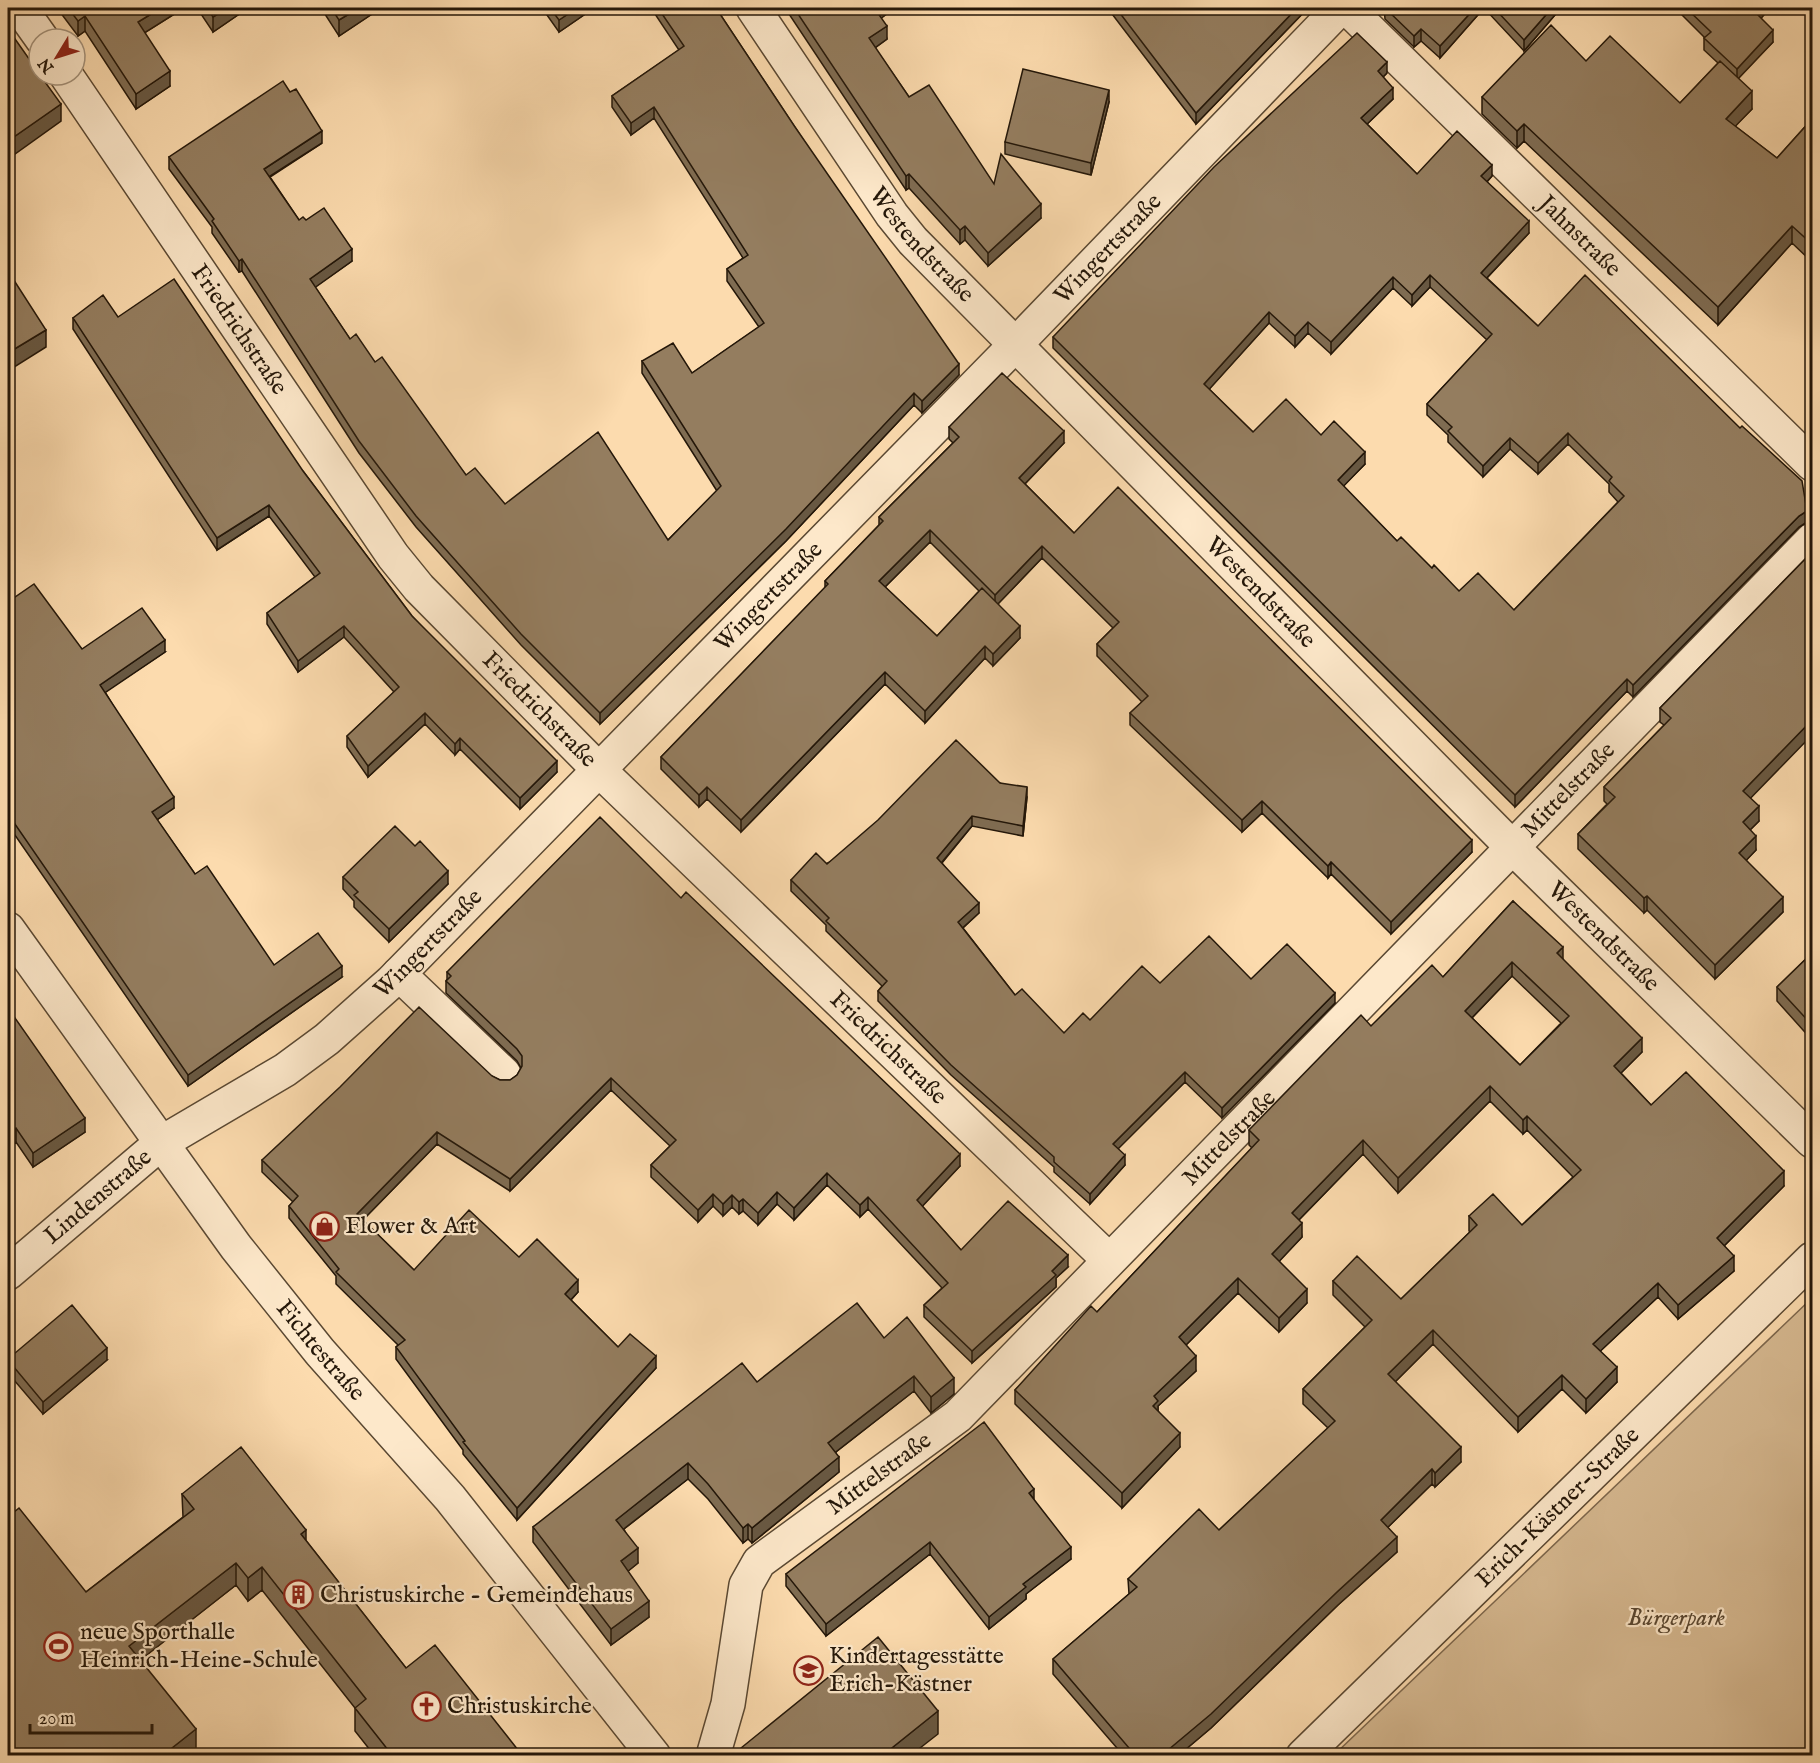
<svg xmlns="http://www.w3.org/2000/svg" width="1820" height="1763" font-family="'IM FELL English',serif">
<style>
.green{fill:#d7ba92;stroke:#7e684e;stroke-width:1.5}
.lines{fill:none;stroke-linecap:round;stroke-linejoin:round}
.minor-casing{stroke:#5a4832;stroke-width:36}
.minor{stroke:#fde8ca;stroke-width:33}
.wall{fill:#7f6c52;stroke:#241709;stroke-width:1.5;fill-rule:evenodd}
.shaded-wall{fill:#685842;stroke:#241709;stroke-width:1.5}
.building{fill:#947d5f;stroke:#241709;stroke-width:1.5;fill-rule:evenodd}
.labels{text-anchor:middle;dominant-baseline:central;stroke-width:4.5;stroke-linejoin:round;paint-order:stroke}
.street-label{font-size:24px;fill:#241709;stroke:#fde8ca}
.poi-label{font-size:24px;fill:#241709;stroke:#fde8ca;text-anchor:start}
.park-label{font-size:24px;font-style:italic;fill:#5a4832;stroke:#fde8ca}
</style>
<rect width="100%" height="100%" fill="#fcdbae"/>
<filter id="stains"><feTurbulence type="fractalNoise" baseFrequency=".00333" numOctaves="4"/><feColorMatrix values="0 0 0 0 .2 0 0 0 0 .09 0 0 0 0 .02 0 0 0 .5 -.17"/></filter>
<radialGradient id="worn" r=".72"><stop offset=".6" stop-color="#630" stop-opacity="0"/><stop offset="1" stop-color="#630" stop-opacity=".3"/></radialGradient>
<!-- green -->
<path class="green" d="M1812,1298V1755H1334Z"/>
<g class="lines">
<defs>
<g id="minor">
<path d="M20,8L42,39"/>
<path id="s1" d="M753,8L892,215L913,241L1512,847L1812,1141"/>
<path id="s2" d="M1347,8L1812,464"/>
<path id="s3" d="M66,75L393,556L419,588L598,769L1109,1260"/>
<path id="s4" d="M8,929L236,1247L320,1352L450,1498L654,1756"/>
<path d="M399,974L504,1074"/>
<path id="s5" d="M8,1273L161,1143L285,1070L327,1039L391,982L1017,343L1340,8"/>
<path id="s6" d="M713,1756L728,1704L746,1585L759,1562L958,1416L1812,540"/>
<path id="s7" d="M1303,1756L1812,1259"/>
</g>
</defs>
<!-- minor casing -->
<use href="#minor" class="minor-casing"/>
<!-- minor -->
<use href="#minor" class="minor"/>
</g>
<!-- wall -->
<path class="wall" d="M57,8H184L144,33L170,86L136,109L85,31L78,36Z
M197,8H248L213,32Z
M321,8H381L339,36Z
M542,8H594L559,32Z
M651,8H716L959,375L922,413L914,405L786,541L600,724L521,645L416,527L359,453L242,271L239,272L212,233V227L169,169V157L322,143L270,177L299,220H306L352,261L315,287L350,339L375,362L466,475L505,504L668,540L717,491L642,373V361L692,373L759,327L727,281V269L743,258L654,118L631,135L612,107V96L679,50Z
M785,8H888V13L881,18L887,39L875,48L909,97L994,184L1041,218L988,266L965,240L960,244L909,188L906,190Z
M1109,8H1308L1196,124L1109,10Z
M1384,8H1561L1524,51L1484,8L1440,58L1421,41L1414,47L1385,19Z
M1682,8H1770L1761,18L1773,42L1738,78L1752,109L1735,126L1777,158L1812,119V262L1792,243L1718,325L1524,141L1517,148L1482,114V97L1586,61L1680,103L1718,63L1704,50V38H1705L1682,15Z
M1387,73L1383,77L1393,99L1367,124L1417,174L1492,176L1487,182L1529,233L1487,278L1538,326L1807,522L1799,527L1633,697L1627,691L1515,807L1053,348V337ZM1430,287L1487,340L1427,404V415L1448,435V442L1483,477L1510,449L1538,474L1568,444L1609,484V492L1618,502L1514,610L1459,591L1397,541L1343,486L1365,464L1321,435L1253,432L1209,389L1269,323L1295,347L1308,333L1331,354L1393,288L1412,306Z
M1109,102L1091,175L1005,154V142Z
M118,317L303,471L412,616L557,772L520,809L460,749L455,755L425,724L368,777L347,747V736L394,692L344,637L298,672L267,624V613L315,577L269,516L217,550L73,329V318Z
M949,427L1064,443L1025,484L1074,533L1472,852L1391,934L1331,874L1328,878L1262,813L1242,832L1130,725V713L1142,702L1097,656V644L1113,628L1042,558L998,604L1020,638L993,666L985,658L925,723L885,684L741,832L707,799L699,807L661,769V757L825,588V581L879,525V517L953,443L949,439ZM930,542L979,591L937,636L885,587Z
M1812,552L1750,798L1759,821L1750,830L1756,850L1746,860L1783,912L1715,979L1647,910L1644,913L1578,849V834L1607,804L1604,801V787L1664,725L1660,722V708Z
M8,602L82,649L165,652L105,692L174,808L157,820L195,874L274,965L342,977L188,1086L8,825Z
M1000,783L1027,797L1023,836L972,826L942,863L979,913L963,928L1015,995L1064,1033L1090,1020L1160,983L1251,979L1335,1003L1222,1118L1185,1082L1118,1148L1125,1165L1090,1204L1054,1172V1167L951,1075L878,1001V991L882,986L826,931V925L791,891V880Z
M415,846L448,884L389,942L354,907V901L343,889V877Z
M681,898L960,1166L922,1206L961,1250L1068,1267L1056,1278V1287L972,1363L924,1317V1305L942,1288L868,1209L860,1217L827,1185L794,1220L777,1204L758,1225L743,1211L739,1214L732,1207L723,1216L713,1206L698,1222L651,1177V1165L670,1146L611,1090L510,1191L437,1144L363,1220L414,1270L519,1257L578,1292L571,1300L618,1347L656,1368L517,1520L463,1454V1450L396,1359V1347L398,1345L336,1284V1276L289,1218V1206L293,1202L262,1172V1160L492,1076L500,1080H510L517,1075L521,1068L517,1061L446,993V981L447,979V972Z
M1513,901L1642,1052L1621,1073L1651,1105L1784,1186L1724,1246L1734,1271L1678,1319L1658,1297L1600,1351L1617,1382L1586,1413L1562,1389L1518,1432L1433,1344L1395,1382L1461,1462L1435,1487L1432,1484L1388,1527L1397,1552L1338,1605L1211,1728L1179,1755H1123L1053,1674V1659L1129,1594L1128,1579L1219,1530L1328,1428L1303,1404V1389L1365,1327L1333,1295V1281L1401,1299L1470,1232L1469,1231V1216L1522,1225L1573,1177L1527,1130L1523,1134L1490,1101L1398,1193L1363,1154L1299,1220L1302,1237L1279,1261L1307,1303L1279,1332L1238,1293L1186,1345L1196,1371L1158,1406V1411L1180,1447L1122,1508L1015,1404V1390L1097,1312L1252,1148L1249,1145V1130L1371,1026L1443,977ZM1512,976L1561,1023L1520,1065L1472,1018Z
M1812,953V1040L1777,1001V987Z
M8,1008L85,1132L33,1167L16,1142L8,1147Z
M884,1338L954,1394L931,1413L914,1391L836,1452L839,1472L752,1543L748,1539L743,1543L708,1499L688,1479L624,1529L638,1563L628,1571L649,1617L611,1645L533,1542V1527L757,1382Z
M8,1359L107,1360L43,1414L8,1373Z
M182,1494L306,1541L406,1668L522,1755H374L355,1731V1708L262,1590L248,1601L236,1585L140,1660L196,1752L86,1592L183,1517Z
M1034,1501L1071,1559L1026,1594V1599L989,1629L930,1554L826,1636L786,1586V1574Z"/>
<!-- shaded-wall -->
<path class="shaded-wall" d="M161,8H184L138,37V22Z
M227,8H248L213,32V17Z
M359,8H381L339,36V20Z
M577,8H594L559,32V20Z
M877,8H888V13L875,23V9Z
M1297,8H1308L1196,124V113Z
M1475,8H1484L1440,58V46Z
M1552,8H1561L1524,51V40Z
M1761,8H1770L1756,24V13Z
M85,16V31L78,36V21Z
M887,26V39L869,52V38Z
M1421,29V41L1414,47V36Z
M1773,30V42L1737,80V69Z
M1387,62V73L1378,82V71Z
M170,71V86L136,109V94Z
M1393,88V99L1361,130V118Z
M1109,90V102L1091,175V163Z
M1752,91V109L1726,136V119Z
M61,104V121L8,159V141Z
M654,107V118L631,135V123Z
M1524,124V141L1517,148V131Z
M322,131V143L264,180V169Z
M1492,165V176L1481,188V176Z
M909,174V188L906,190V176Z
M1041,204V218L988,266V253Z
M1529,221V233L1481,284V273Z
M965,226V240L960,244V230Z
M1792,226V243L1718,325V307Z
M352,249V261L310,291V279Z
M242,259V271L239,272V261Z
M1430,275V287L1412,306V295Z
M1393,277V288L1331,354V342Z
M1269,312V323L1204,395V384Z
M1308,322V333L1295,347V336Z
M46,330V347L8,371V353Z
M959,364V375L922,413V401Z
M914,393V405L786,541L600,724V713Z
M1064,431V443L1019,490V478Z
M1568,433V444L1538,474V463Z
M1510,438V449L1483,477V466Z
M1365,452V464L1338,492V480Z
M269,505V516L217,550V538Z
M1807,511V522L1799,527L1633,697V685L1799,516Z
M930,530V542L879,593V581Z
M1042,546V558L995,607V595Z
M344,626V637L298,672V661Z
M1020,626V638L993,666V654Z
M165,640V652L100,696V685Z
M985,646V658L925,723V711Z
M885,672V684L741,832V820Z
M1627,679V691L1515,807V795Z
M425,713V724L368,777V766Z
M1812,720V735L1743,806V791Z
M460,738V749L455,755V744Z
M557,761V772L520,809V798Z
M707,787V799L699,807V795Z
M1027,787V797L1023,836V826Z
M174,797V808L152,823V812Z
M1262,801V813L1242,832V820Z
M1759,806V821L1743,837V822Z
M972,816V826L937,868V858Z
M1756,836V850L1739,868V853Z
M1472,840V852L1391,934V922Z
M1331,862V874L1328,878V866Z
M448,871V884L389,942V929Z
M1647,896V910L1644,913V898Z
M1783,897V912L1715,979V965Z
M979,903V913L958,932V922Z
M1563,947V962L1557,953Z
M1512,962V976L1465,1025V1011Z
M342,966V977L188,1086V1075Z
M1335,993V1003L1222,1118V1108Z
M1642,1038V1052L1614,1080V1066Z
M1185,1072V1082L1113,1154V1144Z
M611,1078V1090L510,1191V1179Z
M1490,1086V1101L1398,1193V1178Z
M1527,1116V1130L1523,1134V1120Z
M85,1118V1132L33,1167V1153Z
M16,1128V1142L8,1147V1134Z
M437,1132V1144L357,1226V1214Z
M1363,1140V1154L1292,1227V1213Z
M960,1154V1166L917,1212V1200Z
M1125,1155V1165L1090,1204V1194Z
M1784,1171V1186L1717,1253V1238Z
M827,1173V1185L794,1220V1208Z
M777,1192V1204L758,1225V1213Z
M713,1194V1206L698,1222V1210Z
M732,1195V1207L723,1216V1204Z
M868,1197V1209L860,1217V1205Z
M743,1199V1211L739,1214V1202Z
M1302,1223V1237L1272,1269V1254Z
M1068,1255V1267L1056,1278V1287L972,1363V1351Z
M1734,1256V1271L1678,1319V1305Z
M1238,1278V1293L1179,1352V1337Z
M578,1280V1292L565,1306V1294Z
M1658,1283V1297L1593,1358V1344Z
M1307,1289V1303L1279,1332V1318Z
M1433,1330V1344L1388,1389V1374Z
M107,1348V1360L43,1414V1402Z
M656,1356V1368L517,1520V1508Z
M1196,1356V1371L1158,1406V1415L1153,1420L1154,1396Z
M1617,1367V1382L1586,1413V1399Z
M1562,1375V1389L1518,1432V1417Z
M914,1376V1391L828,1458V1443Z
M954,1378V1394L931,1413V1397Z
M1180,1433V1447L1122,1508V1493Z
M1461,1447V1462L1435,1487V1473Z
M839,1457V1472L752,1543V1528Z
M688,1463V1479L616,1535V1520Z
M1432,1469V1484L1381,1534V1520Z
M1034,1489V1500L1029,1493Z
M748,1524V1539L743,1543V1528Z
M306,1530V1553L301,1534Z
M1397,1537V1552L1338,1605L1211,1728L1179,1755H1162L1338,1591Z
M930,1542V1554L826,1636V1624Z
M1071,1547V1559L1026,1594V1599L989,1629V1617L1023,1584Z
M638,1548V1563L621,1577V1561Z
M236,1563V1585L129,1669V1646Z
M262,1567V1590L248,1601V1578Z
M649,1601V1617L611,1645V1629Z
M938,1711V1734L911,1755H883Z
M196,1729V1752L192,1755H163Z"/>
<!-- building -->
<path class="building" d="M68,8H161L138,22L170,71L136,94L85,16L78,21Z
M207,8H227L213,17Z
M331,8H359L339,20Z
M550,8H577L559,20Z
M658,8H716L795,127L959,364L922,401L914,393L786,529L600,713L521,634L416,516L359,441L242,259L239,261L212,221L214,219L169,157L283,81L290,92L296,89L322,131L264,169L299,220L303,217L306,220L324,208L352,249L310,279L350,339L356,334L375,362L382,357L466,475L475,468L505,504L598,432L668,540L721,486L642,361L673,343L692,373L764,323L727,269L748,255L654,107L631,123L612,96L684,46Z
M794,8H877L875,9L887,26L869,38L909,97L929,85L994,184L1001,154L1041,204L988,253L965,226L960,230L909,174L906,176Z
M1116,8H1297L1196,113Z
M1385,8H1475L1440,46L1421,29L1414,36Z
M1494,8H1552L1524,40Z
M1686,8H1761L1756,13L1773,30L1737,69L1704,38L1711,32Z
M1551,25L1586,61L1610,36L1680,103L1720,61L1752,91L1726,119L1777,158L1812,119V244L1792,226L1718,307L1524,124L1517,131L1482,97Z
M8,29L39,73V75H40L61,104L8,141Z
M1357,33L1387,62L1378,71L1393,88L1361,118L1417,174L1457,131L1492,165L1481,176L1529,221L1481,273L1538,326L1585,275L1740,428L1742,426L1802,481L1807,511L1799,516L1633,685L1627,679L1515,795L1053,337L1214,167ZM1430,275L1492,334L1427,404L1452,427L1448,431L1483,466L1510,438L1538,463L1568,433L1612,477L1609,481L1624,496L1514,610L1478,573L1459,591L1434,565L1432,568L1401,537L1397,541L1338,480L1365,452L1334,421L1321,435L1286,399L1253,432L1204,384L1269,312L1295,336L1308,322L1331,342L1393,277L1412,295Z
M1023,69L1109,90L1091,163L1005,142Z
M8,271L46,330L8,353Z
M174,279L303,471L412,616L557,761L520,798L460,738L455,744L425,713L368,766L347,736L399,687L344,626L298,661L267,613L320,573L269,505L217,538L73,318L103,295L118,317Z
M1002,373L1064,431L1019,478L1074,533L1118,487L1472,840L1391,922L1331,862L1328,866L1262,801L1242,820L1130,713L1148,696L1097,644L1119,622L1042,546L995,595L930,530L879,581L937,636L982,588L1020,626L993,654L985,646L925,711L885,672L741,820L707,787L699,795L661,757L828,584L825,581L883,521L879,517L959,437L949,427Z
M1812,552V720L1743,791L1759,806L1743,822L1756,836L1739,853L1783,897L1715,965L1647,896L1644,898L1578,834L1615,797L1604,787L1671,718L1660,708Z
M34,584L82,649L142,608L165,640L100,685L174,797L152,812L195,874L207,866L274,965L318,933L342,966L188,1075L8,814V602Z
M956,740L1000,783L1027,787L1023,826L972,816L937,858L979,903L958,922L1015,995L1022,989L1064,1033L1083,1013L1090,1020L1142,966L1160,983L1209,936L1251,979L1287,944L1335,993L1222,1108L1185,1072L1113,1144L1125,1155L1090,1194L1054,1162V1157L951,1065L878,991L887,981L826,921L829,918L791,880L816,853L827,864L878,820Z
M600,817L681,898L686,892L960,1154L917,1200L961,1250L1008,1201L1068,1255L1052,1271L1056,1275L972,1351L924,1305L948,1283L868,1197L860,1205L827,1173L794,1208L777,1192L758,1213L743,1199L739,1202L732,1195L723,1204L713,1194L698,1210L651,1165L676,1140L611,1078L510,1179L437,1132L357,1214L414,1270L469,1210L519,1257L537,1239L578,1280L565,1294L618,1347L630,1334L656,1356L517,1508L463,1442L465,1441L396,1347L405,1340L336,1272L339,1269L289,1206L298,1196L262,1160L340,1087L419,1007L492,1076L500,1080H510L517,1075L522,1066V1056L517,1049L446,981L451,976L447,972Z
M395,826L415,846L420,841L448,871L389,929L354,895L358,892L343,877Z
M1513,901L1563,947L1557,953L1642,1038L1614,1066L1651,1105L1686,1072L1784,1171L1717,1238L1734,1256L1678,1305L1658,1283L1593,1344L1617,1367L1586,1399L1562,1375L1518,1417L1433,1330L1388,1374L1461,1447L1435,1473L1432,1469L1381,1520L1397,1537L1338,1591L1211,1714L1162,1755H1135L1053,1659L1137,1587L1128,1579L1199,1509L1219,1530L1335,1421L1303,1389L1372,1320L1333,1281L1357,1256L1401,1299L1477,1225L1469,1216L1493,1194L1522,1225L1581,1170L1527,1116L1523,1120L1490,1086L1398,1178L1363,1140L1292,1213L1302,1223L1272,1254L1307,1289L1279,1318L1238,1278L1179,1337L1196,1356L1154,1396L1158,1401L1153,1406L1180,1433L1122,1493L1015,1390L1091,1306L1097,1312L1259,1140L1249,1130L1361,1015L1371,1026L1432,965L1443,977ZM1512,962L1569,1016L1520,1065L1465,1011Z
M1812,953V1025L1777,987Z
M8,1008L85,1118L33,1153L16,1128L8,1134Z
M857,1303L884,1338L907,1317L954,1378L931,1397L914,1376L828,1443L839,1457L752,1528L748,1524L743,1528L708,1484L688,1463L616,1520L638,1548L621,1561L649,1601L611,1629L533,1527L742,1363L757,1382Z
M72,1305L107,1348L43,1402L8,1360V1359Z
M984,1422L1034,1489L1029,1493L1071,1547L1023,1584L1026,1587L989,1617L930,1542L826,1624L786,1574Z
M241,1447L306,1530L301,1534L406,1668L435,1645L522,1755H392L355,1708L366,1699L262,1567L248,1578L236,1563L129,1646L196,1729L163,1755H8V1517L19,1508L86,1592L194,1509L182,1494Z
M878,1637L938,1711L883,1755H742L741,1748Z"/>
<!-- icons -->
<defs>
<symbol id="shop-ring" viewBox="-11 -11 22 22"><circle r="9.5" fill="#fde8ca" stroke="#8f2418" stroke-width="1.5"/><path d="M-5-2.5h2.3a2.7 3.5 0 0 1 5.4 0H5L5.5 6h-11ZM-1.5-2.5h3a1.5 2.3 0 0 0-3 0Z" fill="#8f2418"/></symbol>
<symbol id="building-ring" viewBox="-11 -11 22 22"><circle r="9.5" fill="#fde8ca" stroke="#8f2418" stroke-width="1.5"/><path d="M-4-6H4V6H1V3H-1V6H-4ZM-2.5-4.3h1.7v1.8h-1.7ZM.8-4.3h1.7v1.8H.8ZM-2.5-1h1.7V.8h-1.7ZM.8-1h1.7V.8H.8Z" fill="#8f2418"/></symbol>
<symbol id="stadium-ring" viewBox="-11 -11 22 22"><circle r="9.5" fill="#fde8ca" stroke="#8f2418" stroke-width="1.5"/><path d="M0-5a6.5 5 0 1 0 0 10a6.5 5 0 1 0 0-10ZM-3.5-1.8h7v3.6h-7Z" fill="#8f2418"/></symbol>
<symbol id="school-ring" viewBox="-11 -11 22 22"><circle r="9.5" fill="#fde8ca" stroke="#8f2418" stroke-width="1.5"/><path d="M0-5L7-2L0 1L-7-2ZM-4 1L0 2.5L4 1V4Q0 6-4 4Z" fill="#8f2418"/></symbol>
<symbol id="church-ring" viewBox="-11 -11 22 22"><circle r="9.5" fill="#fde8ca" stroke="#8f2418" stroke-width="1.5"/><path d="M-1.2-6h2.4v3.5h3.3v2.4h-3.3V6h-2.4V-.1h-3.3v-2.4h3.3Z" fill="#8f2418"/></symbol>
</defs>
<g fill-rule="evenodd">
<use href="#shop-ring" x="308" y="1210" width="33" height="33"/>
<use href="#building-ring" x="282" y="1578" width="33" height="33"/>
<use href="#stadium-ring" x="42" y="1630" width="33" height="33"/>
<use href="#school-ring" x="792" y="1654" width="33" height="33"/>
<use href="#church-ring" x="410" y="1690" width="33" height="33"/>
</g>
<g class="labels">
<!-- street labels -->
<g class="street-label">
<text stroke="none"><textPath href="#s2" startOffset="326">Jahnstraße</textPath></text>
<text stroke="none"><textPath href="#s1" startOffset="291">Westendstraße</textPath></text>
<text stroke="none"><textPath href="#s5" startOffset="1508">Wingertstraße</textPath></text>
<text stroke="none"><textPath href="#s3" startOffset="308">Friedrichstraße</textPath></text>
<text stroke="none"><textPath href="#s1" startOffset="777">Westendstraße</textPath></text>
<text stroke="none"><textPath href="#s5" startOffset="1022">Wingertstraße</textPath></text>
<text stroke="none"><textPath href="#s3" startOffset="794">Friedrichstraße</textPath></text>
<text stroke="none"><textPath href="#s6" startOffset="1322">Mittelstraße</textPath></text>
<text stroke="none"><textPath href="#s1" startOffset="1263">Westendstraße</textPath></text>
<text stroke="none"><textPath href="#s5" startOffset="536">Wingertstraße</textPath></text>
<text stroke="none"><textPath href="#s3" startOffset="1280">Friedrichstraße</textPath></text>
<text stroke="none"><textPath href="#s6" startOffset="836">Mittelstraße</textPath></text>
<text stroke="none"><textPath href="#s5" startOffset="118">Lindenstraße</textPath></text>
<text stroke="none"><textPath href="#s4" startOffset="525">Fichtestraße</textPath></text>
<text stroke="none"><textPath href="#s6" startOffset="350">Mittelstraße</textPath></text>
<text stroke="none"><textPath href="#s7" startOffset="356">Erich-Kästner-Straße</textPath></text>
</g>
<!-- poi labels -->
<g class="poi-label">
<text x="345" y="1226">Flower &amp; Art</text>
<text x="320" y="1595">Christuskirche - Gemeindehaus</text>
<text x="80" y="1632">neue Sporthalle<tspan x="80" dy="28">Heinrich-Heine-Schule</tspan></text>
<text x="829" y="1656">Kindertagesstätte<tspan x="829" dy="28">Erich-Kästner</tspan></text>
<text x="447" y="1706">Christuskirche</text>
</g>
<!-- park labels -->
<g class="park-label">
<text x="1676" y="1618">Bürgerpark</text>
</g>
</g>
<!-- margin -->
<rect width="1820" height="1763" fill="none" stroke="#fcdbae" stroke-width="30"/>
<rect x="9" y="9" width="1802" height="1745" fill="none" stroke="#241709" stroke-width="3"/>
<rect x="15" y="15" width="1790" height="1733" fill="none" stroke="#241709" stroke-width="1.5"/>
<!-- north arrow -->
<g transform="translate(57 57) rotate(232)"><circle r="28" fill="#fde8ca" stroke="#a6947d" stroke-width="1.5"/>
<path d="M0-4.5L10 22L0 15L-10 22Z" fill="#8f2418"/>
<text y="-9" font-size="16" font-weight="bold" text-anchor="middle" fill="#241709">N</text>
</g>
<!-- scale -->
<path d="M30 1724v9h122v-9" fill="none" stroke="#241709" stroke-width="3"/>
<text x="39" y="1724" font-size="18" fill="#241709" stroke="#fde8ca" stroke-width="4.5" paint-order="stroke">20 m</text>
<rect width="100%" height="100%" filter="url(#stains)"/>
<rect width="100%" height="100%" fill="url(#worn)"/>
</svg>
